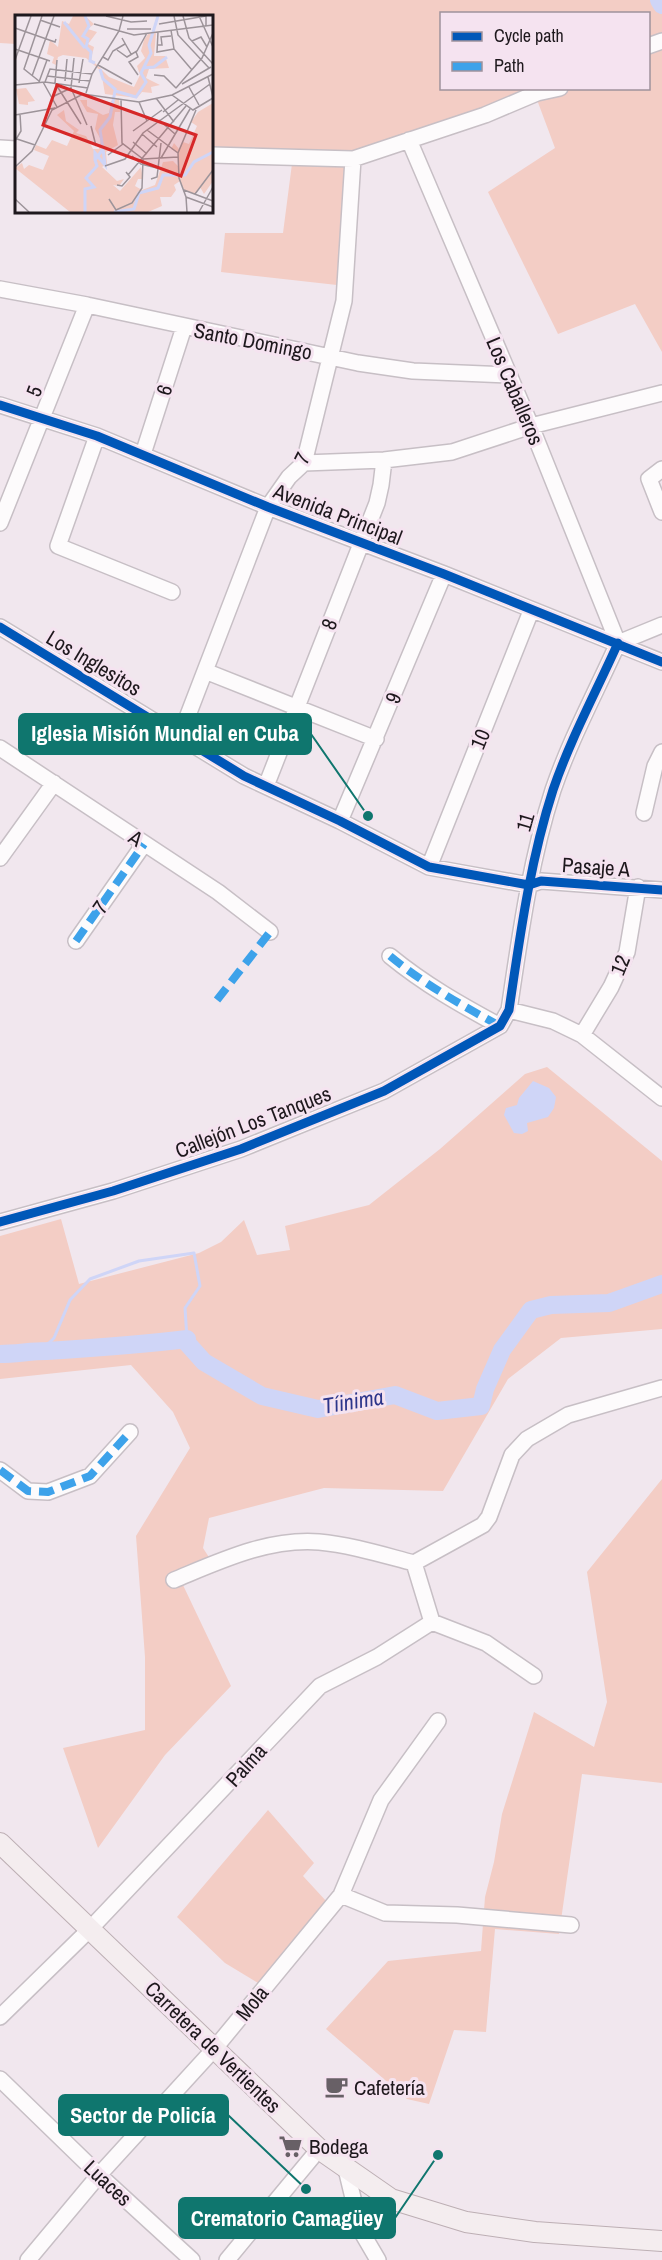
<svg xmlns="http://www.w3.org/2000/svg" width="662" height="2260" font-family="'Archivo Narrow',sans-serif">
<style>
.green{fill:#f3cdc5;fill-rule:evenodd}
.water{fill:#cfd5f7}
.lines{fill:none;stroke-linecap:round;stroke-linejoin:round}
.stream{stroke:#cfd5f7;stroke-width:3}
.river{stroke:#cfd5f7;stroke-width:18}
.minor-casing{stroke:#c7bfc5;stroke-width:18}
.major-casing{stroke:#bdafb4;stroke-width:22}
.minor{stroke:#fdfbfc;stroke-width:15}
.major{stroke:#f4edef;stroke-width:20}
.quiet{stroke:#3da2ea;stroke-width:8;stroke-dasharray:15 8;stroke-linecap:butt}
.cycleway-casing{stroke:#f5e3f0;stroke-width:13}
.cycleway{stroke:#0057b8;stroke-width:9}
.labels{text-anchor:middle;dominant-baseline:central;stroke-width:6;stroke-linejoin:round;paint-order:stroke}
.street-label{font-size:21px;fill:#1e181d;stroke:#f5e3f0}
.poi-label{font-size:21px;fill:#1e181d;stroke:#f5e3f0;text-anchor:start}
.water-label{font-size:22px;font-style:italic;fill:#2c358a;stroke:#f5e3f0}
.inset-river{fill:none;stroke:#cfd5f7;stroke-width:3}
.inset-road{fill:none;stroke:#9d949a;stroke-width:1.5}
.view{fill:#d62828;fill-opacity:0.15;stroke:#d62828;stroke-width:3}
.inset-edge{fill:none;stroke:#1e181d;stroke-width:3}
.leader{fill:none;stroke:#0f766e;stroke-width:2}
.callout-dot{fill:#0f766e;stroke:#f5e3f0;stroke-width:2}
.callout{fill:#0f766e;stroke:#0f766e;stroke-width:2}
.callout-label{font-size:22px;text-anchor:middle;font-weight:bold;fill:#fff}
</style>
<rect width="100%" height="100%" fill="#f1e7ee"/>
<!-- green -->
<path class="green" d="M0,0H662V352L635,304L558,334L488,192L555,148L533,89L348,161L337,285L221,272L225,233H283L293,156L212,150V16H16V44L0,43ZM442,14H648V88H442Z
M547,1067L662,1161V1329L561,1338L508,1379L443,1491L324,1488L209,1518L203,1548L214,1565L182,1583L231,1686L165,1755L98,1848L63,1748L145,1730V1657L136,1536L190,1448L173,1412L131,1365L0,1379V1236L61,1219L79,1284L199,1253L221,1242L244,1220L257,1255L290,1250L285,1226L369,1205L440,1149L525,1074Z
M662,1479V1783L582,1774L559,1934L495,1929L486,2032L454,2030L429,2104L407,2099L326,2029L388,1961L481,1951L485,1897L494,1862L502,1814L534,1712L594,1747L607,1702L587,1572Z
M268,1810L314,1863L303,1876L327,1902L258,1983L225,1963L177,1917Z"/>
<!-- water -->
<path class="water" d="M533,1081L549,1088L556,1097L554,1108L548,1117L527,1123L528,1131L522,1134L514,1133L504,1115L506,1108L517,1105L519,1098Z"/>
<g class="lines">
<!-- stream -->
<path class="stream" d="M41,1351L54,1338L70,1300L90,1279L139,1261L194,1253L200,1286L185,1308L187,1339"/>
<!-- river -->
<path class="river" d="M659,0L662,5
M0,1354C17,1354 30,1351 47,1351C94,1348 140,1345 187,1339V1343L204,1362L262,1396L318,1409L395,1395L437,1411L481,1406L485,1389L502,1350L531,1310L551,1305L609,1303L662,1284"/>
<defs>
<path id="minor" d="M648,46L662,41
M409,140L531,426L618,643
M0,148L16,149
M212,155L353,159L485,115L537,93L560,88
M0,289L87,305L358,363L413,371L508,375
M0,405L97,436L268,507L444,574L662,662
M97,436L58,546L172,592
M143,454L184,327
M304,463L384,460L452,452L531,426L662,393
M662,469L649,479L662,512
M0,523L87,305
M0,627L244,776L340,821L429,867L529,885L541,881L662,890
M618,643L662,625
M205,671L376,739
M180,736L268,507L289,477L304,463L344,301L353,159
M0,748L218,892L270,932
M266,786L377,503L381,485L384,460
M644,813L655,766L662,752
M340,821L444,574
M0,858L54,783
M429,867L531,611
M76,941L144,844
M390,956C424,984 461,1005 500,1026
M509,1010L553,1021L582,1035L662,1098
M582,1035L611,987L627,952L638,887
M0,1222L113,1191L241,1149L384,1091L500,1026L509,1010C520,936 530,861 553,790C570,740 596,692 618,643
M0,1470L28,1491L48,1492L90,1476L130,1432
M414,1563L432,1622
M174,1580C220,1561 268,1538 319,1542C351,1545 383,1555 414,1563L483,1525L489,1517L512,1455L527,1439L568,1415L662,1388
M432,1622L486,1643L534,1676
M341,1895L385,1913L457,1915L571,1925
M0,2017L90,1929L320,1686L377,1657L432,1622
M0,2079L99,2175L192,2260
M346,2169L361,2231L378,2260
M358,2222C365,2204 373,2204 391,2199
M28,2260L99,2175L215,2048L341,1895L381,1800L438,1721
M227,2260L319,2149"/>
<path id="major" d="M0,1843L319,2149L391,2199L466,2222L535,2232L662,2241"/>
</defs>
<!-- minor casing -->
<use href="#minor" class="minor-casing"/>
<!-- major casing -->
<use href="#major" class="major-casing"/>
<!-- minor -->
<use href="#minor" class="minor"/>
<!-- major -->
<use href="#major" class="major"/>
<!-- quiet -->
<path class="quiet" d="M76,941L144,844
M390,956C424,984 461,1005 500,1026
M217,1000L270,932
M0,1470L28,1491L48,1492L90,1476L130,1432"/>
<defs>
<path id="cycleway" d="M0,405L97,436L268,507L444,574L662,662
M0,627L244,776L340,821L429,867L529,885L541,881L662,890
M0,1222L113,1191L241,1149L384,1091L500,1026L509,1010C520,936 530,861 553,790C570,740 596,692 618,643"/>
</defs>
<!-- cycleway casing -->
<use href="#cycleway" class="cycleway-casing"/>
<!-- cycleway -->
<use href="#cycleway" class="cycleway"/>
</g>
<!-- icons -->
<defs>
<symbol id="cafe-bare" viewBox="-9 -9 18 18"><path d="M-5.5-4.5H6V0H3Q3 3.5 0 3.5H-2.5Q-5.5 3.5-5.5 0ZM3-3.2v2h1.7v-2ZM-6 4.5H4V6H-6Z" fill="#686066" stroke="#f5e3f0" stroke-width="2.5" paint-order="stroke"/></symbol>
<symbol id="supermarket-bare" viewBox="-9 -9 18 18"><path d="M-6-5.5h2.5l.6 2H6L4.5 2H-2.5L-4.4-4H-6ZM-1.5 3.2a1.3 1.3 0 1 0 .1 0ZM3 3.2a1.3 1.3 0 1 0 .1 0Z" fill="#686066" stroke="#f5e3f0" stroke-width="2.5" paint-order="stroke"/></symbol>
</defs>
<g fill-rule="evenodd">
<use href="#cafe-bare" x="320" y="2070" width="33" height="33"/>
<use href="#supermarket-bare" x="274" y="2130" width="33" height="33"/>
</g>
<g class="labels">
<!-- street labels -->
<g class="street-label">
<text transform="translate(253 341) rotate(11)">Santo Domingo</text>
<text transform="translate(164 390) rotate(-72)">6</text>
<text transform="translate(34 391) rotate(-69)">5</text>
<text transform="translate(515 391) rotate(67)">Los Caballeros</text>
<text transform="translate(302 458) rotate(-63)">7</text>
<text transform="translate(338 514) rotate(21)">Avenida Principal</text>
<text transform="translate(329 624) rotate(-69)">8</text>
<text transform="translate(94 663) rotate(31)">Los Inglesitos</text>
<text transform="translate(393 698) rotate(-68)">9</text>
<text transform="translate(480 739) rotate(-68)">10</text>
<text transform="translate(525 822) rotate(-74)">11</text>
<text transform="translate(136 838) rotate(34)">A</text>
<text transform="translate(596 867) rotate(4)">Pasaje A</text>
<text transform="translate(100 907) rotate(-55)">7</text>
<text transform="translate(620 965) rotate(-68)">12</text>
<text transform="translate(253 1122) rotate(-21)">Callejón Los Tanques</text>
<text transform="translate(246 1765) rotate(-48)">Palma</text>
<text transform="translate(252 2003) rotate(-51)">Mola</text>
<text transform="translate(213 2047) rotate(44)">Carretera de Vertientes</text>
<text transform="translate(108 2183) rotate(43)">Luaces</text>
</g>
<!-- poi labels -->
<g class="poi-label">
<text x="354" y="2087">Cafetería</text>
<text x="309" y="2146">Bodega</text>
</g>
<!-- water labels -->
<g class="water-label">
<text transform="translate(353 1401) rotate(-9)">Tíinima</text>
</g>
</g>
<!-- overview -->
<g transform="translate(15 15)">
<rect width="198" height="198" fill="#f1e7ee"/>
<path d="M58,1H70L79,9L73,14L82,17L73,29L79,32L76,44L94,62L119,72L125,60L122,51L130,43L126,36L129,25L133,19L141,18L139,41H150L154,53L134,54L131,63L145,70L136,72L137,78L127,77L122,83L90,79L86,56L71,43L48,40L43,42L41,50L37,48L39,42L32,39L35,25L43,32L47,6L54,9ZM11,73L20,86L13,87V90L4,89L1,74ZM104,83L105,97H100L98,110L103,130L91,137L92,149L87,152L102,166L109,164L104,171L98,170L105,176L126,152L128,164H123L120,171L127,175L140,170L148,147L158,146L163,151V138L156,134L159,128L164,134L168,127L174,129L182,111L176,107L183,97L198,88V166L189,179L185,172L180,179L169,175L165,166L159,170L161,175L156,182H145L147,191L133,197H55L0,153L7,148L9,154L14,150L28,155L34,141L19,135L21,130L31,134L37,125L52,131L59,116L42,100L49,95L51,106L64,115L61,118L71,121L78,134H84L86,125L80,114L83,99L72,97L65,85H72V91L88,100L94,98L96,86Z" fill="#f3cdc5"/>
<path class="inset-river" d="M70,1L74,11L68,21L73,24L71,32L76,37L75,46L80,48M49,7L70,33M128,53L139,52L152,42M85,54L88,64L101,75M80,145V138L90,150L88,134M70,197V174L79,172L71,163L82,151L80,145L88,134L85,115L95,102L100,76L121,82L131,67L126,58L136,38L134,30L143,1M99,197L119,194L124,178L143,173L148,160H170L179,147L198,137"/>
<path class="inset-road" d="M91,1L116,7L132,6M159,1L163,20L194,53M168,1L174,23L198,49M184,1L198,32M25,5L45,12M79,9L119,20L198,10M144,9L191,1V11M0,13L40,27L41,24M112,14H136M156,15L159,34L177,55M143,17L142,37L159,34M107,23L116,39M177,26L186,22L192,32M142,30H147L146,22L156,21M0,34L35,46M102,35L112,42L122,36L132,18M121,37L123,42L114,47L123,60M88,42L93,45L98,36L110,29M59,43L56,73L72,110M0,45L16,1M42,45L40,68L66,109M83,50L117,69M139,60L149,61L161,73M17,61L39,1M32,61L75,66M193,62L198,82M24,66L9,54L27,1M50,66L52,44M24,67L32,45M28,67L42,92M30,67L35,54L77,59M64,68L68,44M167,69L196,52M0,70L30,67L73,73M174,72L184,90M161,73L187,43L198,18M71,78L77,59L104,16L108,1M157,80L178,95L198,83M37,82L56,73M141,83L159,107M106,84L107,128L128,144M124,87L132,106M148,97L163,85M0,100L40,93M144,105L160,119M76,111L81,131M132,115L163,138M118,116L147,95M127,119L142,132M2,124L20,130M0,126L6,116L5,99M118,127L132,139M93,140L108,129M117,141L126,149L142,153M146,143L175,94M128,144L163,142M90,151L110,144L128,118L195,69M0,152L17,136L37,95L68,79L124,87L157,80L198,59M113,160L171,91M136,164L142,162L146,128M102,170L107,171L115,162L111,157M169,175L198,186M180,179L198,155M171,182L198,192M0,184L14,197M94,184L101,195L117,188L127,173L128,144M172,197L171,182L164,163L163,138L181,95M184,197L198,172"/>
<path class="view" d="M42,70L181,120L166,161L28,110Z"/>
<rect width="198" height="198" class="inset-edge"/>
</g>
<!-- callouts -->
<path class="leader" d="M368 816L311 734M306 2189L228 2115M438 2155L395 2218"/>
<g class="callout-dot">
<circle cx="368" cy="816" r="6"/>
<circle cx="306" cy="2189" r="6"/>
<circle cx="438" cy="2155" r="6"/>
</g>
<g class="callout">
<rect x="19" y="714" width="292" height="40" rx="6"/>
<rect x="59" y="2095" width="169" height="40" rx="6"/>
<rect x="179" y="2198" width="216" height="40" rx="6"/>
</g>
<g class="callout-label">
<text x="165" y="741">Iglesia Misión Mundial en Cuba</text>
<text x="143" y="2123">Sector de Policía</text>
<text x="287" y="2226">Crematorio Camagüey</text>
</g>
<!-- legend -->
<rect x="440" y="12" width="210" height="78" fill="#f5e3f0" stroke="#9f929c" stroke-width="1.5"/>
<rect x="452" y="32" width="30" height="9" fill="#0057b8" stroke="#9f929c" stroke-width="1.5"/>
<text x="494" y="42" font-size="18" fill="#1e181d">Cycle path</text>
<rect x="452" y="62" width="30" height="9" fill="#3da2ea" stroke="#9f929c" stroke-width="1.5"/>
<text x="494" y="72" font-size="18" fill="#1e181d">Path</text>
</svg>
